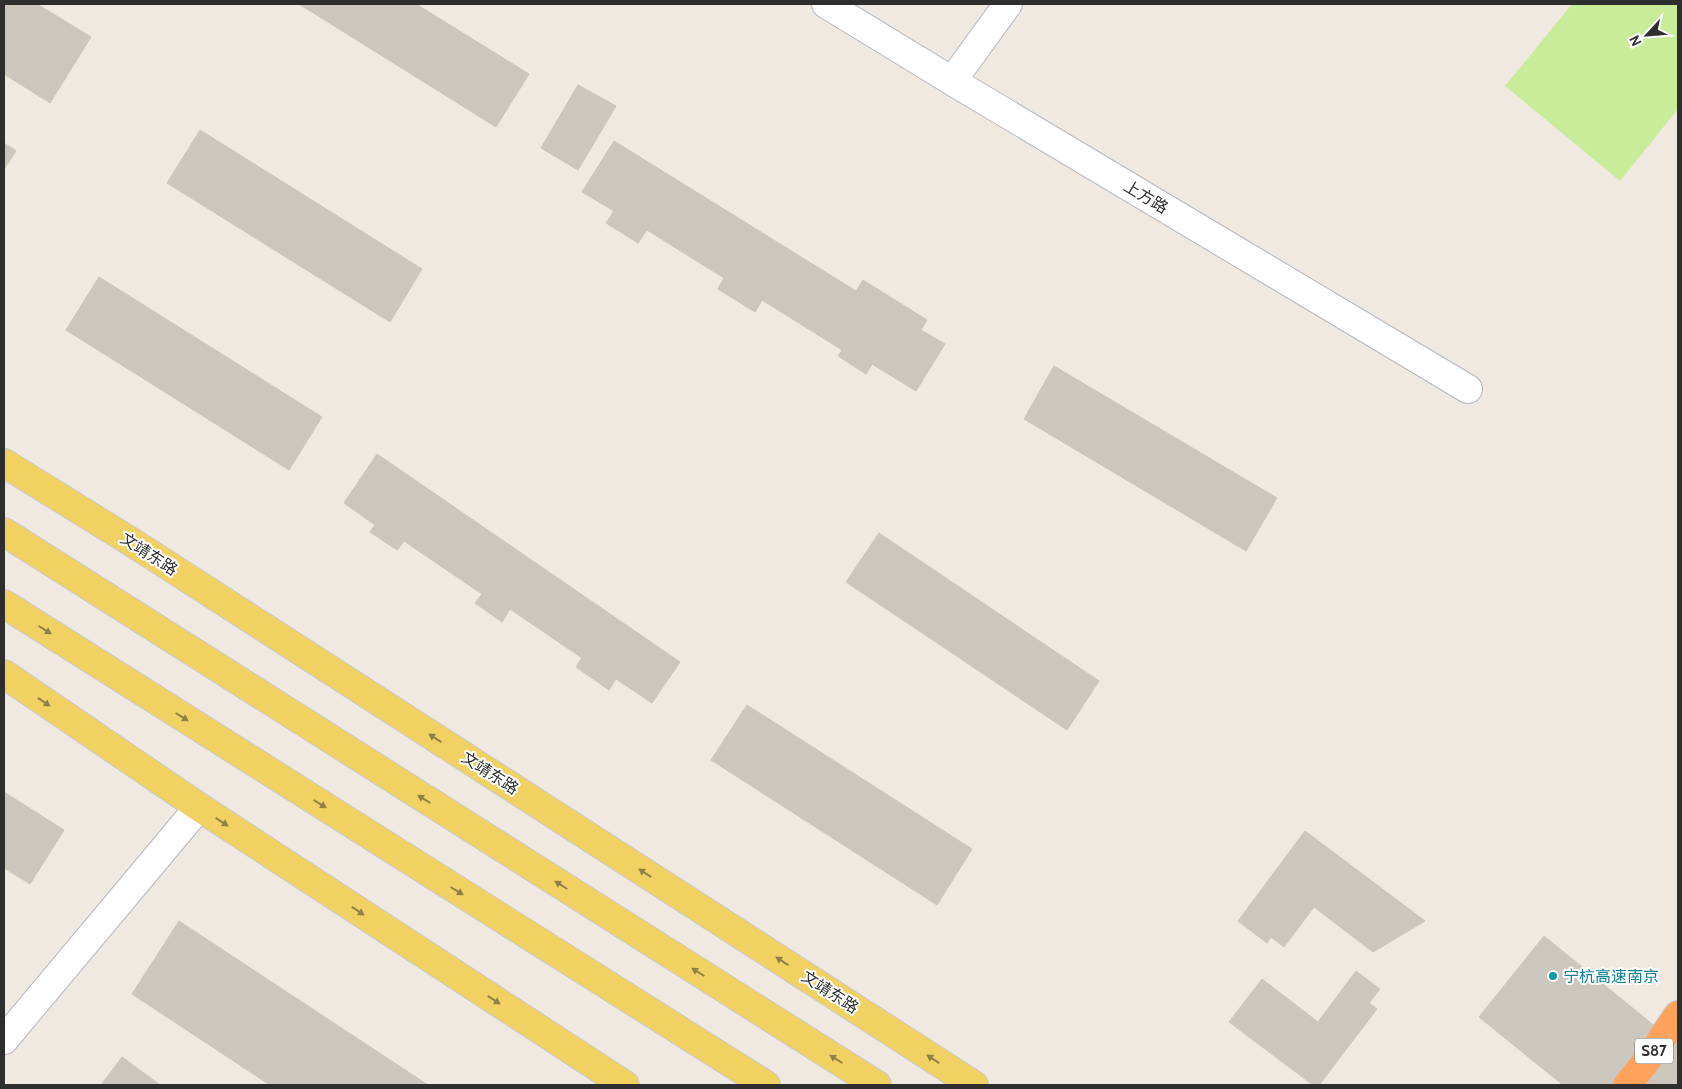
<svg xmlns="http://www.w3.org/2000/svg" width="1682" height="1089" font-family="Cabin,'Noto Sans SC',sans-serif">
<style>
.pitch{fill:#c9ec9a}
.building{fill:#cbc7bf;stroke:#cbc5ba}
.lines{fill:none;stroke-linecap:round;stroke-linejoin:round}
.minor-casing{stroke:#b4b7c1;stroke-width:30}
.major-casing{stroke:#c9c9c9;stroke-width:30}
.highway-casing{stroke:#c9c9c9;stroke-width:30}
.minor{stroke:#fff;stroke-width:28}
.major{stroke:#f2d163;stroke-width:28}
.highway{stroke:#ffa35c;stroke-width:28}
.oneway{fill:#908048}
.culture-dot{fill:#0f9aa8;stroke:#fff;stroke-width:2}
.labels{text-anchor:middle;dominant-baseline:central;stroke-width:4;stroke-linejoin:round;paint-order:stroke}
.shield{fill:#fff;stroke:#6d6d6d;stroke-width:1}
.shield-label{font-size:15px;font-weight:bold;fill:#2e2e2e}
.street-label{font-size:16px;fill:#2e2e2e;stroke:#fff}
.culture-label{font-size:16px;fill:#0d838f;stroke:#fff;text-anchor:start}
</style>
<rect width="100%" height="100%" fill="#efe9e1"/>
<!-- pitch -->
<path class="pitch" d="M1572,4H1678V109L1620,181L1505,86Z"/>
<!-- building -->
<path class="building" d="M4,4H37L91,37L50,103L4,74Z
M299,4H416L529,74L496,127Z
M578,85L616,106L578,170L541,148Z
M200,130L422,269L390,322L167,183Z
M614,141L856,291L863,280L927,320L921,330L945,344L916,391L872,364L866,374L838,356L842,350L762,300L755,312L718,289L724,278L647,230L638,243L606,223L614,211L582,192Z
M4,143L16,151L4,169Z
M99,277L322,417L289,470L66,330Z
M1054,366L1277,498L1246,551L1024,419Z
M377,454L680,662L652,703L616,679L609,690L576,667L582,658L510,609L502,622L475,603L482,594L404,541L397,550L370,532L375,525L344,503Z
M879,533L1099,681L1067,730L846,582Z
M747,705L972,849L937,905L711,760Z
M4,792L64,830L30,884L4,868Z
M1305,831L1425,921L1373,952L1314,907L1284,947L1271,937L1267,943L1238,921Z
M179,921L428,1085H270L132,994Z
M1544,936L1678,1045V1085H1563L1479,1017Z
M1356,971L1380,989L1369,1003L1377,1009L1319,1085H1313L1229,1022L1262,979L1318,1022Z
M122,1057L160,1085H101Z"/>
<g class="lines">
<defs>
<path id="minor" d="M826,4L952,81L1468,389
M952,81L1008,4
M4,1040L199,807"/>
<path id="major" d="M4,463L130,541L974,1085
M4,532L877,1085
M4,604L766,1085
M4,674L199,807L625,1085"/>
<path id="highway" d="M1627,1085L1645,1063L1678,1015"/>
</defs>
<!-- minor casing -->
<use href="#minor" class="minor-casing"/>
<!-- major casing -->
<use href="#major" class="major-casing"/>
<!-- highway casing -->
<use href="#highway" class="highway-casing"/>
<!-- minor -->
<use href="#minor" class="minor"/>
<!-- major -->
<use href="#major" class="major"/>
<!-- highway -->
<use href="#highway" class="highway"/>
</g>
<!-- one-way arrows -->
<defs><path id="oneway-solid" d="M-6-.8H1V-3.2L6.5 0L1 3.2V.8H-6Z" transform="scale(1.25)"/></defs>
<g class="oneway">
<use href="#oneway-solid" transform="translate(45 630) rotate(32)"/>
<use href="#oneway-solid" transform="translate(44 702) rotate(34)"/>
<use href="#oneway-solid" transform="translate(182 717) rotate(32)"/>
<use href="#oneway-solid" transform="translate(435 738) rotate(-147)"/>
<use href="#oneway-solid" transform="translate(424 799) rotate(-148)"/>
<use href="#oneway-solid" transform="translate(320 804) rotate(32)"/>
<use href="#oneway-solid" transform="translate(222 822) rotate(33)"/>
<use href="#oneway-solid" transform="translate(645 873) rotate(-147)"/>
<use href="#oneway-solid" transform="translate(561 885) rotate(-148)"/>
<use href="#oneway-solid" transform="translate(457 891) rotate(32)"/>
<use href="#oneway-solid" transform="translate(358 911) rotate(33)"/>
<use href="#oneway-solid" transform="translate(782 961) rotate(-147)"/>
<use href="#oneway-solid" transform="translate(698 972) rotate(-148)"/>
<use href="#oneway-solid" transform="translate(494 1000) rotate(33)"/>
<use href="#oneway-solid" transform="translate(836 1059) rotate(-148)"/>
<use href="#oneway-solid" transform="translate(933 1059) rotate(-147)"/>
</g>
<!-- markers -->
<circle class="culture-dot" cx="1553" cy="976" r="5"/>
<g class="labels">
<!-- shield labels -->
<rect class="shield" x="1635" y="1038.5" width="38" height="25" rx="4"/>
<g class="shield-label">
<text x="1654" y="1051">S87</text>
</g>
<!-- street labels -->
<g class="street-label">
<text transform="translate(1146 197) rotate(31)">上方路</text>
<text transform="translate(149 554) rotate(33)">文靖东路</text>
<text transform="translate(490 773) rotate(33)">文靖东路</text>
<text transform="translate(830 992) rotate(33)">文靖东路</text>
</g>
<!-- culture labels -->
<g class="culture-label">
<text x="1563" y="976">宁杭高速南京</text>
</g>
</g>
<!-- border -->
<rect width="1682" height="1089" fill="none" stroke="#2e2e2e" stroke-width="10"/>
<!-- north arrow -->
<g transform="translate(1647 35) rotate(244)" stroke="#ffffff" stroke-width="4" paint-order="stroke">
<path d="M0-4L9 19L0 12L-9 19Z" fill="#2e2e2e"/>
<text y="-8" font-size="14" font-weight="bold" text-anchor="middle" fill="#2e2e2e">N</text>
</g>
</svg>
